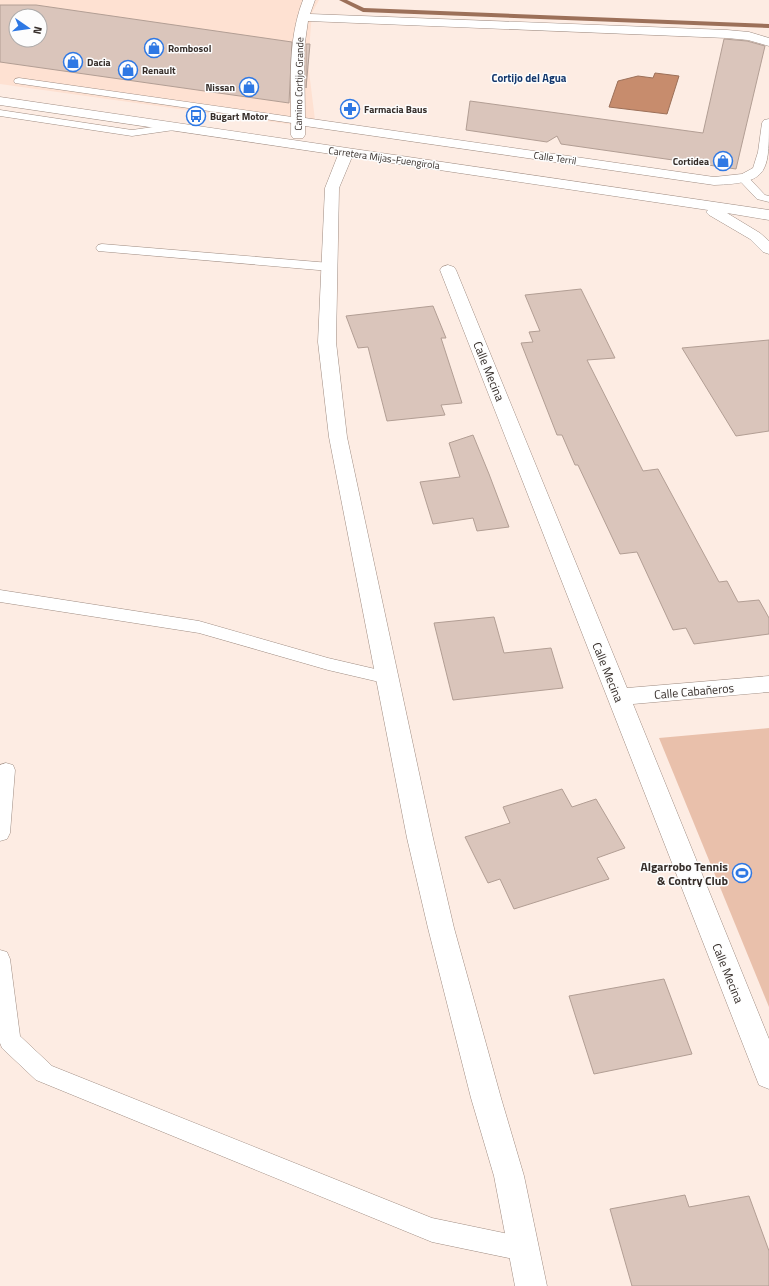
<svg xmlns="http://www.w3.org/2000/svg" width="769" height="1286" font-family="'Titillium Web',sans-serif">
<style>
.built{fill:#fee1d2;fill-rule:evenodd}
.green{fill:#e9c0ab}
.water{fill:#c78c6d;stroke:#9c7059}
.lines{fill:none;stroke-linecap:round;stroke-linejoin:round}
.stream{fill:#9c7059;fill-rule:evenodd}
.building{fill:#dac5bb;stroke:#b29e94;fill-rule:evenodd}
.service-casing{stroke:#9f8c82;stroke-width:1}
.minor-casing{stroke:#9f8c82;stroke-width:1}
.service{fill:#fff;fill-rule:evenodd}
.minor{fill:#fff;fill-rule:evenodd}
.labels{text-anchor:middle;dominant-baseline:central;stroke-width:3;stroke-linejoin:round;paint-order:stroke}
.far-poi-label{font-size:10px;font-weight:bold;fill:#362e2a;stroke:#fdfdfd;text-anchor:start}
.far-street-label{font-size:10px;fill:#362e2a;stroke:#fdfdfd}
.far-neighbourhood-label{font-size:11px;font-weight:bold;fill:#15386d;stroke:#fdfdfd}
.street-label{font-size:12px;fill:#362e2a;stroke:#fdfdfd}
.poi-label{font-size:12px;font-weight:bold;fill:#362e2a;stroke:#fdfdfd;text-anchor:end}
</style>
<rect width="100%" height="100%" fill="#fdece3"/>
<!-- built -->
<path class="built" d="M0,0H319L312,13L308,63L316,128L0,84ZM16,16H40V40H16Z"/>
<!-- green -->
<path class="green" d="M769,728V1007L659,738Z"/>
<!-- water -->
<path class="water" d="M655,73L679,76L667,114L609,107L618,81L638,76L653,78Z"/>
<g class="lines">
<!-- stream -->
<path class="stream" d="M339,0H347L364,8L769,24V28L363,12Z"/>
</g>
<!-- building -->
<path class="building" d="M0,5H36L292,42L289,103L0,62ZM16,16H40V40H16Z
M724,39L747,41L765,46L736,169L561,144L557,136L547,142L466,130L470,101L703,133Z
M306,44H310L306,88Z
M581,289L615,358L587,360L643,471L658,469L719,582L727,581L738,602L759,600L769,618V634L694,644L686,628L673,630L637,552L620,554L578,465H575L562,435H557L521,343L533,342L529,332L540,331L525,295Z
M433,306L446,338H441L462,403L441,405L445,415L387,421L368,347L358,348L346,316Z
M769,340V431L736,436L682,348Z
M473,435L489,474L509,527L477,531L473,518L433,524L420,482L460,477L449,443Z
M494,617L504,653L551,648L563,688L453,700L434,623Z
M562,789L572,807L596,799L625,848L597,858L609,879L514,909L500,879L488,883L465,837L510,823L503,807Z
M664,979L692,1054L594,1074L569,996Z
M685,1195L689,1207L749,1196L769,1251V1286H632L610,1209Z"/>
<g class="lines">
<defs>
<path id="service" d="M19,78L299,118L304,121L299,124L15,83L14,81L15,79Z
M0,110L132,130L174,124L179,127L174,130L132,136L0,116Z
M744,176L748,177L765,195L769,196V202L757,199L740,181L738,179L740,177Z
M102,244L330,263L336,267L330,271L98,251L96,248L98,245Z
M0,590L199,621L328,658L388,672L394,673L397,678L394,683L388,684L328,670L199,633L0,602Z
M6,763L13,765L15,770L10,833L7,839L0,841V765Z
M0,950L7,952L10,959L20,1036L52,1066L432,1218L523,1237L532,1240L535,1249L532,1258L523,1261L432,1242L36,1080L2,1048L0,1043Z"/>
<path id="minor" d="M303,0H315L310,14L727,30L749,32L769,38V46L748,40L727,38L308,21L304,49L305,118L714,177L742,174L753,168L758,152L762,123L764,120L769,119C769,173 769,183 714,185L305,126V135L303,138H293L291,135C292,88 286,44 303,0Z
M0,97L769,210V220L727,213L760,233L769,241V254L763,252L750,239L709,215L706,212L708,210L352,157L339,188L336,342L347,437L433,838L454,928L501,1098L524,1176L547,1286H515L494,1176L471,1098L428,928L407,838L329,437L318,342L325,188L338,155L0,105Z
M448,265L454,267L456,270L627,688L769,676V692L633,704L769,1039V1089L759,1085L755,1075L440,270L442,267Z"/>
</defs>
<!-- service casing -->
<use href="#service" class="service-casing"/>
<!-- minor casing -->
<use href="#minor" class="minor-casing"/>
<!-- service -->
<use href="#service" class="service"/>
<!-- minor -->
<use href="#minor" class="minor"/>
</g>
<!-- icons -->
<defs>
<symbol id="shop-ring" viewBox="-11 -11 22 22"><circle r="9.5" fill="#fdfdfd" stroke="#2e78e4" stroke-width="1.5"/><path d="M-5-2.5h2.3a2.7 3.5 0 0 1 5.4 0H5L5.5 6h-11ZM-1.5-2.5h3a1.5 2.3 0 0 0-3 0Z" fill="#2e78e4"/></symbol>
<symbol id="pharmacy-ring" viewBox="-11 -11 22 22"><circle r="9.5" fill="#fdfdfd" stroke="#2e78e4" stroke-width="1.5"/><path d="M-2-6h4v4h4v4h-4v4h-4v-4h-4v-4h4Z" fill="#2e78e4"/></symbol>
<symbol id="bus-ring" viewBox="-11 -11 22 22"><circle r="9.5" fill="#fdfdfd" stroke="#2e78e4" stroke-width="1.5"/><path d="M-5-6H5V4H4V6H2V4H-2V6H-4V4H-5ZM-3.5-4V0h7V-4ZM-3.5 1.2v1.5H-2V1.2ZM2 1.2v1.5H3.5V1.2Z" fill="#2e78e4"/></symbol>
<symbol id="stadium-ring" viewBox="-11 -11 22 22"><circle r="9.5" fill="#fdfdfd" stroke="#2e78e4" stroke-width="1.5"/><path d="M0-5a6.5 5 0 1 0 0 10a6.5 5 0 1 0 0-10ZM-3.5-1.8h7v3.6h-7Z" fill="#2e78e4"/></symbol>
</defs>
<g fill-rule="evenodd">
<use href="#shop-ring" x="143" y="37" width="22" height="22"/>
<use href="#shop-ring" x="62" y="51" width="22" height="22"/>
<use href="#shop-ring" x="117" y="59" width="22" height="22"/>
<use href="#shop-ring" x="238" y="76" width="22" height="22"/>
<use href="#pharmacy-ring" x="339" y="98" width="22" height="22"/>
<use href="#bus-ring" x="185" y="105" width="22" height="22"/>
<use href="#shop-ring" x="712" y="150" width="22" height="22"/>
<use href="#stadium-ring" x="731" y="862" width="22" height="22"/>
</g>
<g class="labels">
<!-- far-poi labels -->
<g class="far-poi-label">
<text x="168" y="48">Rombosol</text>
<text x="87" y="62">Dacia</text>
<text x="142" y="70">Renault</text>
<text x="235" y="87" text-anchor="end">Nissan</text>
<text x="364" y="109">Farmacia Baus</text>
<text x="210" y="116">Bugart Motor</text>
<text x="709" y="161" text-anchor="end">Cortidea</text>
</g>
<!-- far-street labels -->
<g class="far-street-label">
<text transform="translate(299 84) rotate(-89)">Camino Cortijo Grande</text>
<text transform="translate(384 158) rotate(8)">Carretera Mijas-Fuengirola</text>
<text transform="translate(555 158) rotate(8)">Calle Terril</text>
</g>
<!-- far-neighbourhood labels -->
<g class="far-neighbourhood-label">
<text x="529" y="78">Cortijo del Agua</text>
</g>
<!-- street labels -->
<g class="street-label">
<text transform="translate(489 371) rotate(68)">Calle Mecina</text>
<text transform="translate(608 672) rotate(68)">Calle Mecina</text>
<text transform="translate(694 691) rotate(-5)">Calle Cabañeros</text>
<text transform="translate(728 973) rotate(68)">Calle Mecina</text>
</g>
<!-- poi labels -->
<g class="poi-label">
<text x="728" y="866">Algarrobo Tennis<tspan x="728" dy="14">&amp; Contry Club</tspan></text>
</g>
</g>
<!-- north arrow -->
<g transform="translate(28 28) rotate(103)"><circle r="19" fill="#fdfdfd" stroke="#adaaa9"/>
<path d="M0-3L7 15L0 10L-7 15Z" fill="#2e78e4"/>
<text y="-6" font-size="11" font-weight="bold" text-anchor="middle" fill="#362e2a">N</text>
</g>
</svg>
